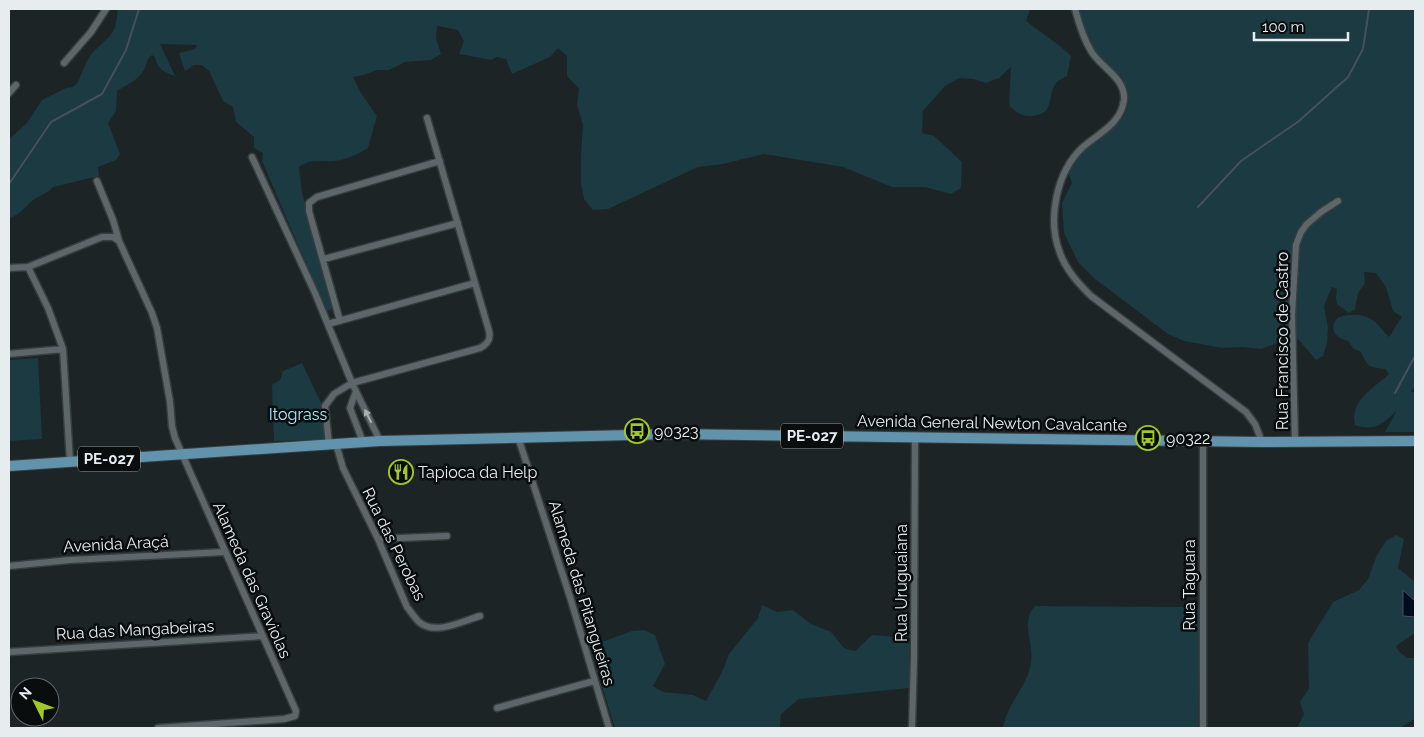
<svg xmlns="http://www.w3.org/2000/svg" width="1424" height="737" font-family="Raleway,sans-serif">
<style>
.green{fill:#1b3a41}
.water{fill:#010d1e;stroke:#46505c}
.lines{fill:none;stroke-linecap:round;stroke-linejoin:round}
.stream{stroke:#46505c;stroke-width:2}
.minor-casing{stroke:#383e40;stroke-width:9}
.primary-casing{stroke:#383e40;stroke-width:12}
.minor{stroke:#5d6769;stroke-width:6}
.primary{stroke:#6293ac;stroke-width:10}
.oneway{fill:#a9b1b2}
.labels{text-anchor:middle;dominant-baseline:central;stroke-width:5;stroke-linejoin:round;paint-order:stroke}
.shield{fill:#090d0e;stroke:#a4aaab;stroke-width:1}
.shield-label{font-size:15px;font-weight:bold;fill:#e7edee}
.street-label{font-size:16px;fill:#e7edee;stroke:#090d0e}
.park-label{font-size:16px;fill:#a7ecfd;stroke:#090d0e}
.poi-label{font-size:16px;fill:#e7edee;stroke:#090d0e;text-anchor:start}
</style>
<rect width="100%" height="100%" fill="#1c2426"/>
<!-- green -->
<path class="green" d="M118,9H1030L1026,21L1060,46L1071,56L1067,76C1064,78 1059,80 1057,82C1045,96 1057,114 1032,116C1023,117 1015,112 1009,105L1011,67L999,78L986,83L973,79L959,78L945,86L923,111L922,133L934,136L962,162L961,188L951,194L925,187H892L843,167L764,154L723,164L698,167L608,209L593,210L584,199L581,183V155L583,125L577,105L579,89L567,76V56L558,48L550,57L512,74L506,59L497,57L491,60L459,54L464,41L458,30L437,26L436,38L441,54L431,60L405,62L389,70H377L364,75L353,77L361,93L377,116L368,148C358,154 346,160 334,161C321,162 311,158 299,167L302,193L334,307L328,311L326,310L262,161L263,153L254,148V137L236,122L233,107L223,101L209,71L202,65H194L185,71L179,53L195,49L197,45L160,44L175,76C165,73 156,68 155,57L152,55C146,59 147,64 144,70C138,80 127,85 117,91L116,111L108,123L120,154L116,160L98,167L99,176L53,187C47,194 38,196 32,201C23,209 21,214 9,218V139L27,123L42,100L66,88L73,87L78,82L87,61L92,53L110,36L115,28Z
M1079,9H1415V385L1411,392H1415V432H1385L1397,410C1383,424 1375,432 1355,425C1349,401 1374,388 1389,374L1385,369C1369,367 1368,368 1361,352L1354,349L1348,341C1335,339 1327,326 1339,317C1351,314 1364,313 1375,322C1380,326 1384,333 1389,337L1402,317L1393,311L1386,287L1376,273L1364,272L1365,283L1358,293L1355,309L1349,313L1337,304L1336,298L1337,289L1332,287L1324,306L1328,328L1327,343L1323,356L1316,360L1298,339L1277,343L1261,349L1243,347L1222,348L1184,341L1168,334L1095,279L1078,262L1064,233L1062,203L1072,183C1071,180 1069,176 1069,172C1072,150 1124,133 1128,104C1133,79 1106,69 1094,52C1086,40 1081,23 1079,9Z
M38,358L42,439L9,441V360Z
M302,363L322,405L325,440L274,441L272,385L280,380L283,371Z
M1396,535L1404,539L1398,568L1415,582V601L1403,591V616L1415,617V633L1396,646L1399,652L1408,658H1415V719L1400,728H1297L1304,714L1300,702L1309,688L1308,643L1333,602L1359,590L1368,579L1377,555L1386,541Z
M762,605L777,612L793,610L811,624L831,632L844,648L855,651L872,635L896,637L909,636V688L799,699L781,714L780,728H615L589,644L602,642L632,631L644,630L655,635L665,664L653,686L663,692L693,695L706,701L722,672L729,654L758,618Z
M1035,606L1200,607L1198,728H1003C1007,703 1028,686 1031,662C1034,643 1020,622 1035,606Z"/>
<!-- water -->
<path class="water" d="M1403,590L1415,601V617L1403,616Z"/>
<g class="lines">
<!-- stream -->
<path class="stream" d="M9,184L51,122L102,94L126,50L139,9
M1198,207L1241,161L1299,121L1348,77L1363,49L1369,9
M1395,393L1415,356"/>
<defs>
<path id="minor" d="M1075,9C1079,24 1083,38 1091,51C1101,68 1126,78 1124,100C1121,124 1099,133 1083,147C1056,172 1047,220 1060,253C1066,270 1078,283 1091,296L1246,412L1255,424L1262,442
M64,63L91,32L106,9
M9,93L16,85
M252,157L315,293L352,383L380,441
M97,181L113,220L119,241
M324,259L458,223
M28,267L48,308L63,349L70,462
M9,268L28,267L102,237H113L119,241L152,313L157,328L170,402L172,426L175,438L296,711L295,716L284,719L158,728
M340,321L309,211V203L317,197L440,161
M328,324L475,283
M9,354L63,349
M356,391L350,408L363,442
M518,437L570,597L609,728
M1295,440L1292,315L1296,245L1301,232L1307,224L1321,212L1338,201
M336,444L343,468L378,539L407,607C411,612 415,618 419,622C435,636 463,621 480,616
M329,445L325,406L334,394L352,383L480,348C488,344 491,339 489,331L427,118
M378,539L447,536
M9,566L70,560L224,552
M9,652L263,636
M497,708L594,681
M912,728L914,657L915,437
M1203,728V441"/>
<path id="primary" d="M9,466L380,441L672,434L1262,442L1415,441"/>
</defs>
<!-- minor casing -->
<use href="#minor" class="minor-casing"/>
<!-- primary casing -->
<use href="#primary" class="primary-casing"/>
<!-- minor -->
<use href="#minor" class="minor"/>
<!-- primary -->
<use href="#primary" class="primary"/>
</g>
<!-- one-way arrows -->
<defs><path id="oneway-solid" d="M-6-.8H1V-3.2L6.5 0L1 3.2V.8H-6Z" transform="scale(1.25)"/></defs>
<use class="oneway" href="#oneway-solid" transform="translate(368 416) rotate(-116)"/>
<!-- icons -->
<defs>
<symbol id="bus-ring" viewBox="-11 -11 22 22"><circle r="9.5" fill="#090d0e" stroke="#a1c92a" stroke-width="1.5"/><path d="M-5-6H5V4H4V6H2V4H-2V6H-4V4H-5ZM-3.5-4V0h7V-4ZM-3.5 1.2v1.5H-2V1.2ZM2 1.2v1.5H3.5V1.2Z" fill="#a1c92a"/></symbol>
<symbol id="restaurant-ring" viewBox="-11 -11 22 22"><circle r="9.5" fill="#090d0e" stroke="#a1c92a" stroke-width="1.5"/><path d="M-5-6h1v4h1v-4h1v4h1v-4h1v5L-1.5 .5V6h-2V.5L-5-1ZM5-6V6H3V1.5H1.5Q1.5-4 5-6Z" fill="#a1c92a"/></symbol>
</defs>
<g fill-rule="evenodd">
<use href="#bus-ring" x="623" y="417" width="28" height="28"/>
<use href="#bus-ring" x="1134" y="424" width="28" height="28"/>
<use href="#restaurant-ring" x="387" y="458" width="28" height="28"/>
</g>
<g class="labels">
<!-- shield labels -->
<g class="shield">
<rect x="781" y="423.5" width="62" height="25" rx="4"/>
<rect x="78" y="446.5" width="62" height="25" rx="4"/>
</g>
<g class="shield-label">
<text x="812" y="436">PE-027</text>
<text x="109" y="459">PE-027</text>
</g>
<!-- street labels -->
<g class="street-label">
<text transform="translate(1282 341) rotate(-90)">Rua Francisco de Castro</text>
<text transform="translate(992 423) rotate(1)">Avenida General Newton Cavalcante</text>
<text transform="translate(116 544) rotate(-3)">Avenida Araçá</text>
<text transform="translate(394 544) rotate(64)">Rua das Perobas</text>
<text transform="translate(252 580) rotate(66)">Alameda das Graviolas</text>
<text transform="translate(901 583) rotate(-90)">Rua Uruguaiana</text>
<text transform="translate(1189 585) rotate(-90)">Rua Taguara</text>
<text transform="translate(582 593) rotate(73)">Alameda das Pitangueiras</text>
<text transform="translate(135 630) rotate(-3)">Rua das Mangabeiras</text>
</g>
<!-- park labels -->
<g class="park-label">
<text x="298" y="414">Itograss</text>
</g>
<!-- poi labels -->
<g class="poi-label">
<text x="654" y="431">90323</text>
<text x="1166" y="438">90322</text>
<text x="418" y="472">Tapioca da Help</text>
</g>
</g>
<!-- border -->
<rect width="1424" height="737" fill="none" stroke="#e7edee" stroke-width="20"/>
<!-- north arrow -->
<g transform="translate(35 702) rotate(312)"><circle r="24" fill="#090d0e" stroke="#626768"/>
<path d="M0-4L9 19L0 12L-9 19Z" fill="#a1c92a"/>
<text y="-8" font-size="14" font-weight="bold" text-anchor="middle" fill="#e7edee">N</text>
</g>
<!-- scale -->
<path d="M1254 32v8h94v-8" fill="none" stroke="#e7edee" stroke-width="2.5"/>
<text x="1262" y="32" font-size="15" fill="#e7edee" stroke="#090d0e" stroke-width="4" paint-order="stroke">100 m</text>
</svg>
